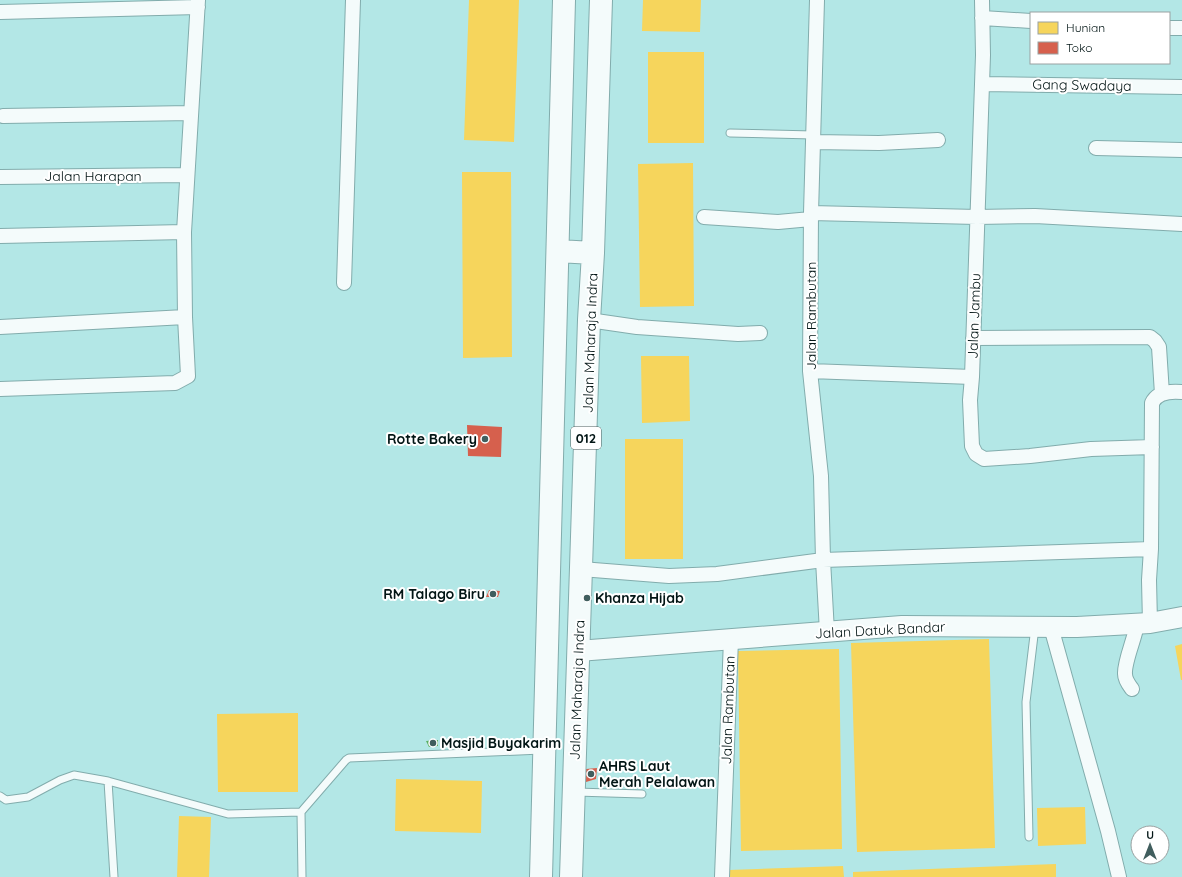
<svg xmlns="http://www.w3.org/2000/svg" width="1182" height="877" font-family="Quicksand,sans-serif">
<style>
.homes{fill:#f6d55c}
.shops{fill:#d6604d}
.public{fill:#5aae61}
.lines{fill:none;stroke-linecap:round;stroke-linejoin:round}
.lane-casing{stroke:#82acac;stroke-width:9}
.street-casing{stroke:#82acac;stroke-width:16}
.secondary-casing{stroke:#82acac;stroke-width:22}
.highway-casing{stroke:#82acac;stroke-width:24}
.lane{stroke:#f4fbfb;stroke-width:7}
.street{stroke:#f4fbfb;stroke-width:14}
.secondary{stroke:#f4fbfb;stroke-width:20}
.highway{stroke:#f4fbfb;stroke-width:22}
.poi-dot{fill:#405e5e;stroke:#fff;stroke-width:1.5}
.labels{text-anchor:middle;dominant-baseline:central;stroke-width:4;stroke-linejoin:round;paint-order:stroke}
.shield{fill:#fff;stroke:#4e5b5b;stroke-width:1}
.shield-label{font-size:13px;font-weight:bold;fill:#021515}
.street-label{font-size:14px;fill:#021515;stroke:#fff}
.poi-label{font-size:14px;font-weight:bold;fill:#021515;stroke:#fff;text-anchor:start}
</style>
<rect width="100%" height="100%" fill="#b3e7e6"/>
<!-- homes -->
<path class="homes" d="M469,0H519L514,142L464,140Z
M643,0H701L700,32L642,31Z
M648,52H704V143H648Z
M693,163L694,306L640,307L638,164Z
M462,172H511L512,357L463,358Z
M641,356H689L690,421L642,423Z
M625,439H683V559H625Z
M989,639L995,848L857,852L851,643Z
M1182,644V680H1181L1175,646Z
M839,649L842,849L741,851L738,651Z
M298,713V792H218L217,714Z
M396,779L482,781L481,833L395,831Z
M1085,807L1086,844L1038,846L1037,808Z
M179,816L211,817L209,877H177Z
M1056,864V877H853V872Z
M843,866L844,877H729V870Z"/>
<!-- shops -->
<path class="shops" d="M467,425L502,427L501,457L468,456Z
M489,590L500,591L498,597H486Z
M597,768L596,779L586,782V769Z"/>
<!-- public -->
<path class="public" d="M438,740V746L429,747L426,741Z"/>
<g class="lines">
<defs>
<path id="lane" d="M730,133L813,135
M108,781L114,877
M576,792L642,794
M0,796L6,800L28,797L60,780L74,775L108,781L228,814L301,812L346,760L349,758L541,750
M301,812L302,877
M1029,837L1026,702L1035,627"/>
<path id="street" d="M817,0L811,213L810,371L821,476L823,560L827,632
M982,0L983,55L972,377L970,400L972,446L976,454L984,459L1030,456L1091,449L1152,447
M0,12L198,7
M982,18L1031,21
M1169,28H1182
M982,84L1182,87
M3,116L191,113
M813,142L879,143L938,140
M1096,148L1182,150
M0,177L187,175
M811,213L977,217L1035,216L1182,224
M704,217L778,222L811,219
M0,236L184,232
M344,283L353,0
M589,320L637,327L738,334L760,333
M0,327L185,317
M973,338L1150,337L1155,341L1159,347L1162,394
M810,371L972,377
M0,389L175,383L188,376L185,317L184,232L198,0
M581,569L669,576L717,574L823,560L1151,549
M1150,623L1149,580L1151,549L1152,403C1157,392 1171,391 1182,392
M1051,627L1108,831L1119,877
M1132,689C1129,685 1125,680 1125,674C1124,662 1135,638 1137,624
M722,877L731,639"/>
<path id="secondary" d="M578,651L902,626L1077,627L1150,623L1182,617"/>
<path id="highway" d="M558,251L593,253
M541,877L564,0
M571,877L589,320L593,253L601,0"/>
</defs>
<!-- lane casing -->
<use href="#lane" class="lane-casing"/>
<!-- street casing -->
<use href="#street" class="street-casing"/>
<!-- secondary casing -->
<use href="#secondary" class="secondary-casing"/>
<!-- highway casing -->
<use href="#highway" class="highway-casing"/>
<!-- lane -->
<use href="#lane" class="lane"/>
<!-- street -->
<use href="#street" class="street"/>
<!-- secondary -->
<use href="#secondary" class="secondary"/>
<!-- highway -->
<use href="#highway" class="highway"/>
</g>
<!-- markers -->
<g class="poi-dot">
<circle cx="485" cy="439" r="4"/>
<circle cx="493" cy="594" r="4"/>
<circle cx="587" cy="598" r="4"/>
<circle cx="433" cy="743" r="4"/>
<circle cx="591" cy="774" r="4"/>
</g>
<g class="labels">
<!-- shield labels -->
<rect class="shield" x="571" y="427" width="30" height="22" rx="3"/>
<g class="shield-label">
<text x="586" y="438">012</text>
</g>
<!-- street labels -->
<g class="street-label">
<text transform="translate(1082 85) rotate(1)">Gang Swadaya</text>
<text x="93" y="176">Jalan Harapan</text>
<text transform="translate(811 316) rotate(-90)">Jalan Rambutan</text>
<text transform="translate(974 316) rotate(-88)">Jalan Jambu</text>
<text transform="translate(590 343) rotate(-88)">Jalan Maharaja Indra</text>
<text transform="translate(880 630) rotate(-3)">Jalan Datuk Bandar</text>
<text transform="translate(577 690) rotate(-88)">Jalan Maharaja Indra</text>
<text transform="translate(728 710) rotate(-88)">Jalan Rambutan</text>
</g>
<!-- poi labels -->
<g class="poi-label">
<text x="477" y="439" text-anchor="end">Rotte Bakery</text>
<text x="485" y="594" text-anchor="end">RM Talago Biru</text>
<text x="595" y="598">Khanza Hijab</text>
<text x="441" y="743">Masjid Buyakarim</text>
<text x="599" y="766">AHRS Laut<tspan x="599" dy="16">Merah Pelalawan</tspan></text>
</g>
</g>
<!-- legend -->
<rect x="1030" y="12" width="140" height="52" fill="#ffffff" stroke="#9aa1a1"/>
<rect x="1038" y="22" width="20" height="12" fill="#f6d55c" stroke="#9aa1a1"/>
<text x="1066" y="32" font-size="12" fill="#021515">Hunian</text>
<rect x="1038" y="42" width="20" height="12" fill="#d6604d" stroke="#9aa1a1"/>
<text x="1066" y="52" font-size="12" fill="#021515">Toko</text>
<!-- north arrow -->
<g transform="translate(1150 845)"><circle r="19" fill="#ffffff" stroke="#9aa1a1"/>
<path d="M0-3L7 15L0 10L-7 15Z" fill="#405e5e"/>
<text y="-6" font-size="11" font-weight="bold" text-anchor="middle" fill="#021515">U</text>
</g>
</svg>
